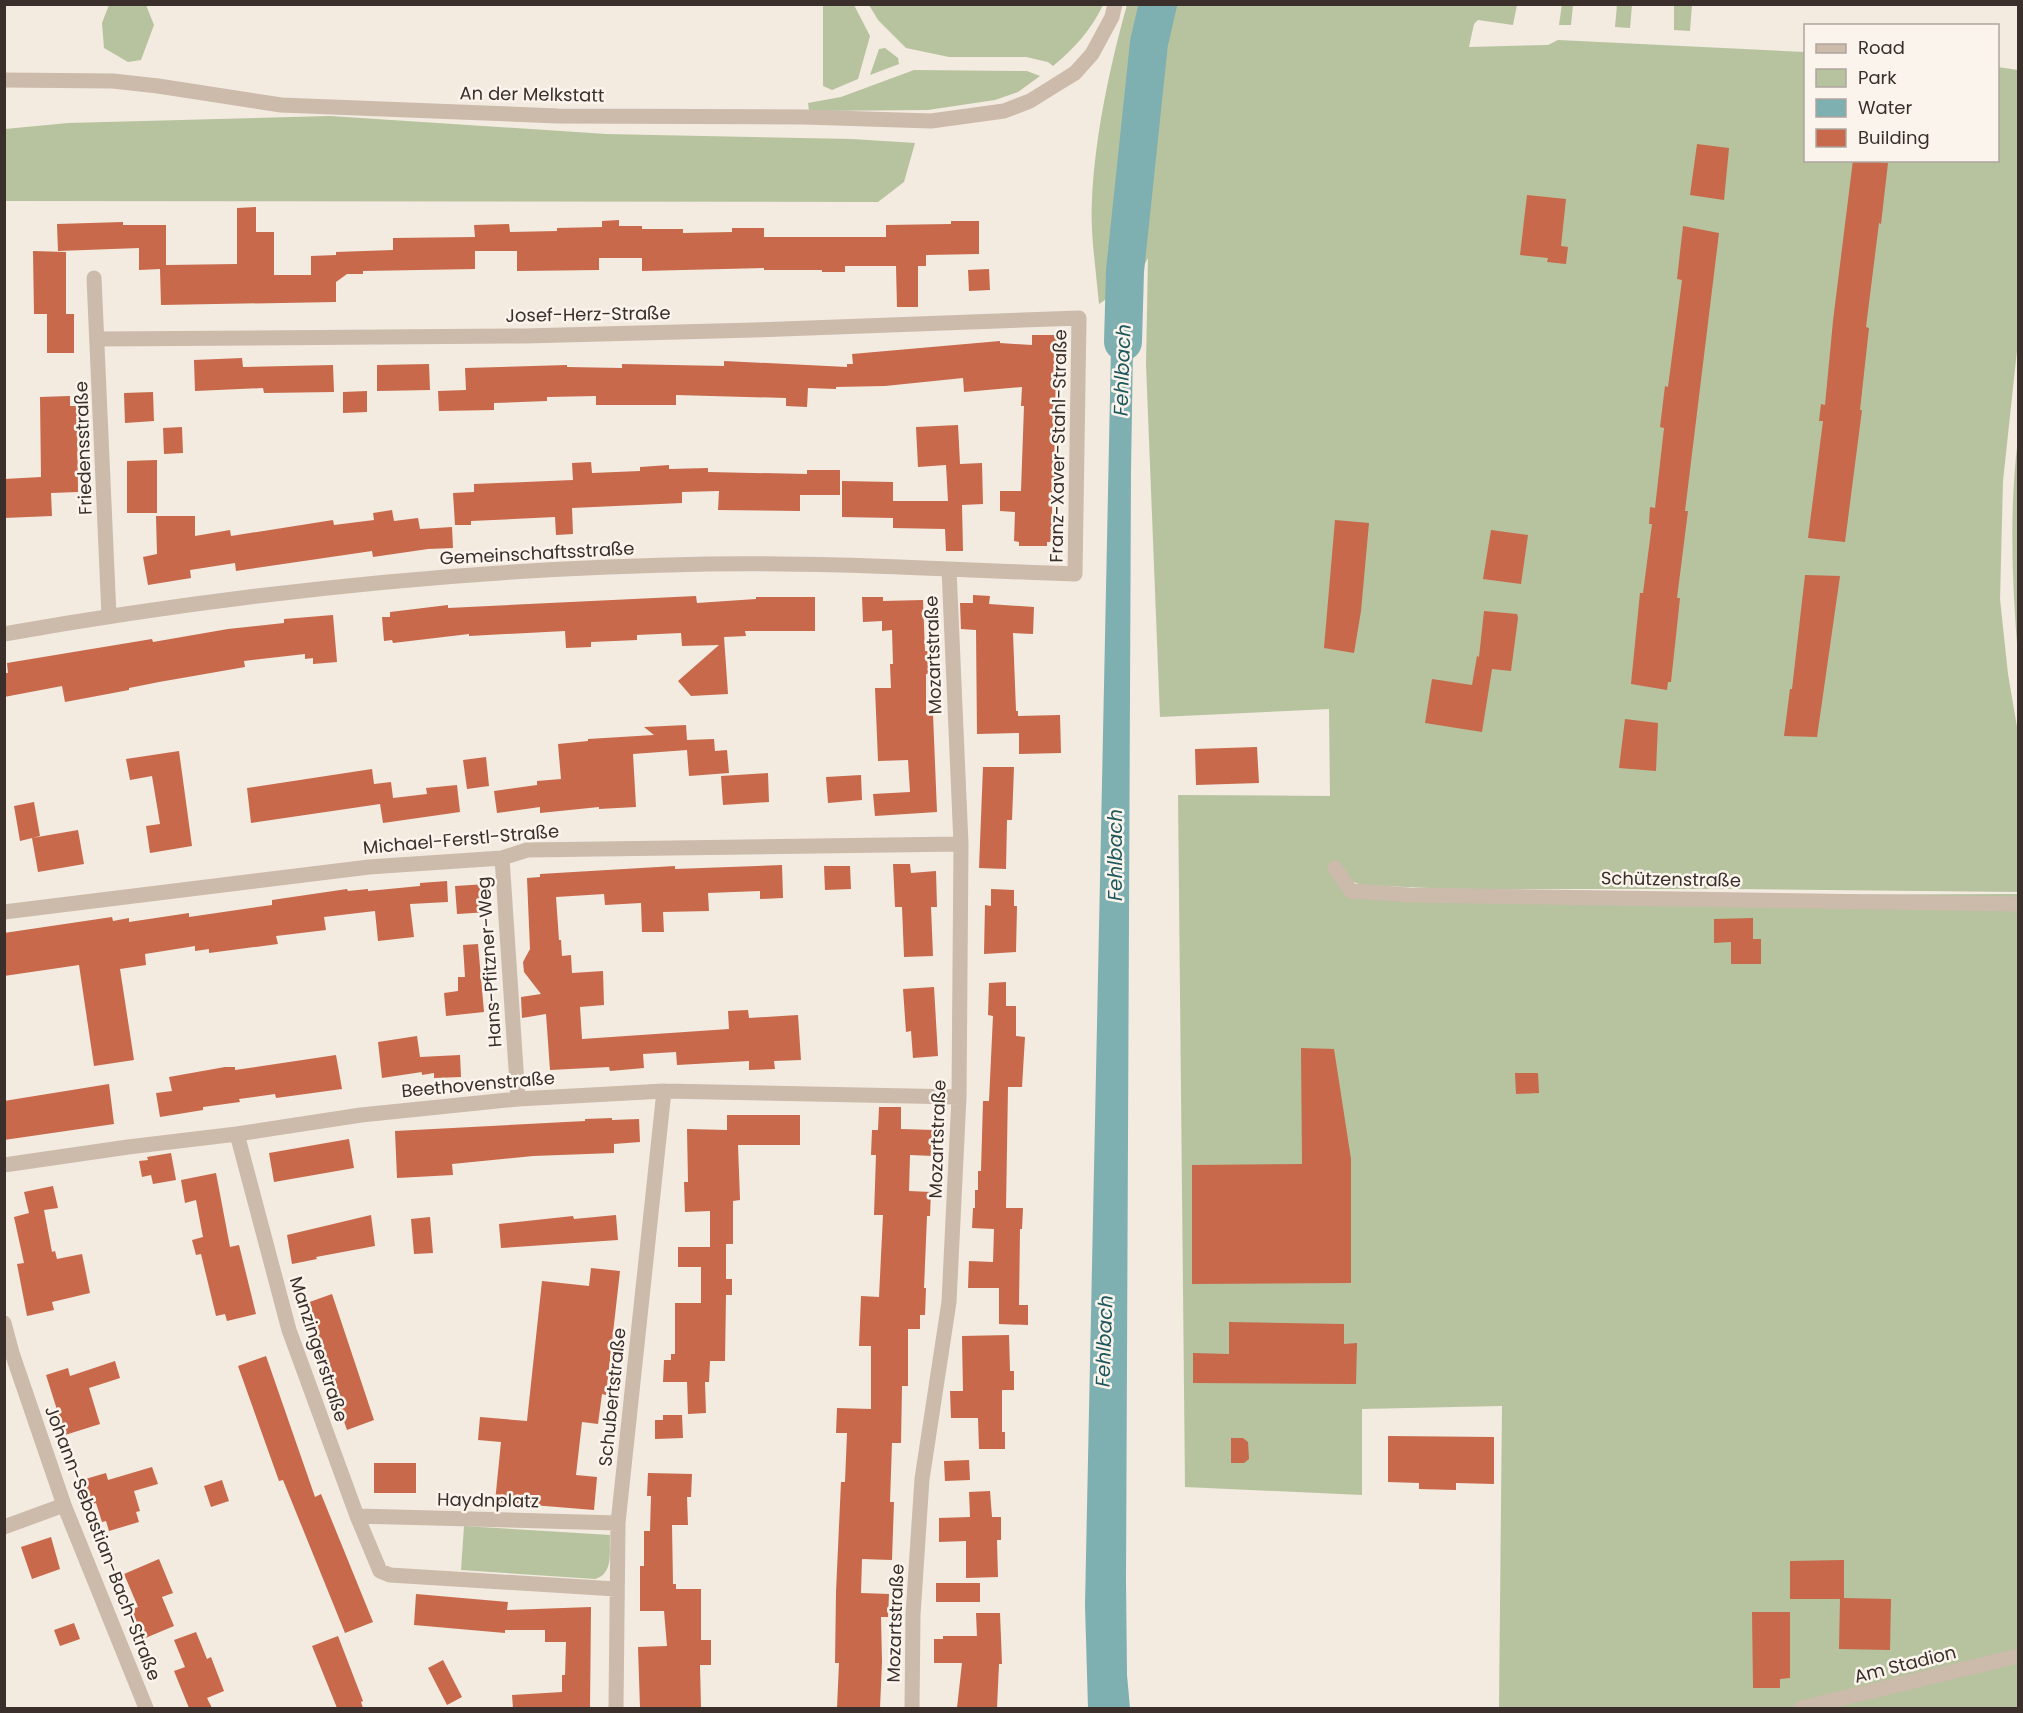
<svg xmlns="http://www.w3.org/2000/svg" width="2023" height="1713" font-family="Poppins,sans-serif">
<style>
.green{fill:#b7c39f}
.water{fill:#7eafb1}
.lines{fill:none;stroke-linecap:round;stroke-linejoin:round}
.river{stroke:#7eafb1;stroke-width:38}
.building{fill:#c7694a}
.minor{stroke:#ccbaab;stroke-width:15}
.labels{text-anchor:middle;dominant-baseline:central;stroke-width:5;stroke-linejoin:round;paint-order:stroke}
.street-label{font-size:18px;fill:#3a2f2a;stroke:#fbf4ed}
.water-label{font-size:20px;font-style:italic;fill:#1f585c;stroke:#fbf4ed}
</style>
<rect width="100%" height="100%" fill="#f3eae0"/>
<!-- green -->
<path class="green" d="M1562,4L1573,5L1571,25H1559Z
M109,5H146L154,25L141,60L128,62L104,48L102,23Z
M823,5H854L870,36L858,79L832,90L823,86Z
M869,5H1103C1091,30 1074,49 1053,66L1048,62L1026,57H949L906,48L878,20Z
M1127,5H1517L1513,25L1478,20L1474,24L1469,47L1548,45L1558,40L1805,52L1806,160H1998V67L2018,70V341L2003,481L2000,599L2008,674L2018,733V892L1736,889H1451L1361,885L1347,879L1358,896L2018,894V1708H1499L1502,1406L1362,1409V1495L1185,1487L1178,795L1330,796L1329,709L1160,717L1146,364L1148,258L1137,278L1099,304C1096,269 1090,234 1092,199C1095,136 1110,65 1127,5Z
M1617,5H1632L1630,28L1615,27Z
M1674,5H1692L1690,31L1674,30Z
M885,48L898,58L899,64L870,75L879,49Z
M914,70L1027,71L1040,76L1018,92L995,100L928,110L809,111L808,103L841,97Z
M330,116L606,134L852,139L915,143L904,182L878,202L5,201V129L68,123Z
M2018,439V656C2012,584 2009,510 2018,439Z
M464,1526L610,1535C609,1552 614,1574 595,1579L461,1570Z"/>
<!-- water -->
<path class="water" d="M1134,283L1131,471L1126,1581L1127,1675L1130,1708H1088L1085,1605L1112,299Z"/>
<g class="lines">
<!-- river -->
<path class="river" d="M1123,342L1125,271L1149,43L1158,4"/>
</g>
<!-- building -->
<path class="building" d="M1697,144L1729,148L1724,200L1690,195Z
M1853,160L1888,163L1881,224L1879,223L1866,327L1869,328L1860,410H1862L1845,542L1808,538L1823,421H1819L1821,404L1825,405L1833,321Z
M1527,195L1566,199L1561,246L1568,247L1566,264L1547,262L1548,258L1520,255Z
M256,207V232H274V275H311V256L336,255V252L393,250V238L475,237L474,225L509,224L510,232L557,231V228L602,227V221L619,220V226H642V229H683V233L732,232V228H764V237H886V225L951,224V221H979V254L926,255V266H918V307H897L896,266H845V272H822V270H764V268L642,271V258H599V270L517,271V251H475V244V269L363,271V274H347L336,282V302L161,305L160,269L139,270V248L58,251L57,224L123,222V225H166V265L237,264V208Z
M1683,226L1719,233L1685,511H1688L1677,598H1680L1671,682H1668L1667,690L1631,684L1640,593H1643L1652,524H1649L1650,507L1655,508L1664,428L1660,427L1665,386L1668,387L1682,280L1677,279Z
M33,251L66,252V314H74V353H47V314H34Z
M989,269L990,290L969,291L968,270Z
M1032,335H1057V346H1062L1057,478H1052V542H1047V546H1019V542L1014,541L1015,512L1000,511V491H1021L1024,406H1021L1022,387L964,392L963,378L885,386L836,387V389L808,388L807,407L786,406V398L676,395V405H596V396L547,397V401L494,403V410L439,411L438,391L466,390L465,368L567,365V367L622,368V364L724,366V361L847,367V364H853L852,354L1000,341V343L1032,345Z
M242,358L243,367L333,365L334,392L264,393L263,388L195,391L194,360Z
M429,364L430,390L377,391V365Z
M367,391V412L343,413V392Z
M153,392L154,421L125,423L124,393Z
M70,396V406H77L78,492L51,493L52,516L4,518V479L41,477L40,397Z
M958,425L960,464L982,463L983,504L962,505L963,551H946L945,529L893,528V518L842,517V481L893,482V501H948L946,465L918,467L916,427Z
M182,427L183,453L164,454L163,428Z
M157,460V513H127V461Z
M591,462L592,473L640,471V467L669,465V469L708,468V472L807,474V470H840V495H800V511L718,510L719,491L682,492V503L572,508L573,534L556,535L555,517L471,521V525H455L453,493L474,492V484L573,480L572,463Z
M392,510L394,521L418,518L420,529L452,527L453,548L428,549L373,557L372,551L236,571L235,563L190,570L191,578L148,585L143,557L157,554L156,516H195V536L230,530L231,536L333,520L334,525L374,520L373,513Z
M1335,520L1369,523L1361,611L1354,653L1324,648Z
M1491,530L1528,535L1521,584L1483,579Z
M1805,575L1840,576L1817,737L1784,736L1790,689H1792Z
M973,595L990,596L989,604L1034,607L1033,634L1013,633L1016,711H1018V716L1060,715L1061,753L1019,754V733L977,734L976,630L961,629L960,603H973Z
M696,596L697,603L756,599V597H815V631H745L746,636L724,637L728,694L691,696L678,681L719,645L682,646L681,633L637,635V640L591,642V647L566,648L565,631L469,636V634L393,643L392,640L384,641L382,617H390V612L448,605V608Z
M862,597H883V601L923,600L925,651H928V674H926V714H933L937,812L875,816L873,794L910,792L908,760L878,761L875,688H891L890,664H893L892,630L882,631V621L863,622Z
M1484,611L1517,614L1518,618L1511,671L1492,669L1482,732L1425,723L1432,679L1472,685L1477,656L1479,657Z
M333,615L337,662L313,664V658L305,659V654L244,661L245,667L159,682L129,688V690L65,702L62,686L4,697V673H8L7,663L152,639L153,642L228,629L284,623V619Z
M1625,719L1658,723L1656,771L1619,768Z
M686,725L687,740L714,739L715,751L727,750L729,773L689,776L687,750L633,754L636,807L599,809V807L540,813V807L497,813L494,791L537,785V781L561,779L558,744L588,741V739L654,735L644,727Z
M1257,747L1259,783L1196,785L1195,749Z
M179,751L192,846L150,853L146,826L160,824L152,776L130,780L126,759Z
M486,757L489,786L467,789L463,760Z
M983,767H1014L1012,820H1007L1006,869L979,868Z
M372,769L374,784L391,782L393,798L427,794L426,788L457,785L460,812L383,823L380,804L251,823L247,788Z
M768,773L769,802L723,805L721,776Z
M861,775L862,800L828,803L826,777Z
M34,802L40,836L20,841L14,806Z
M78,830L84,864L38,872L32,838Z
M893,864H910L911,873L936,871L937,907H931L933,956L904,957L902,907H895Z
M782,865L783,898L760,899V891L708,893L709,911L663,912L664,932H642L641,903L605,905L604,894L556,897L559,940H561L562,956L571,955L572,973L603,971L604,1005L580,1007L582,1039L729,1029L728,1011L748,1010L749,1018L798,1015L801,1060L774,1061L775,1069L749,1070V1061L677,1065L676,1052L643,1054L644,1068L610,1071L609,1067L550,1070L546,1014L522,1018L521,997L541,994L524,972L523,962L530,949L527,878L540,877V874L658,867L675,866V869Z
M824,866H850L851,889L825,890Z
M447,881L448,902L410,904L414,937L378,941L375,911L324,917L326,930L276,936L278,944L209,953V949L195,951V946L145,954L146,965L120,969L134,1060L94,1066L79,965L4,976V933L112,917L113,921L129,918V922L189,913V917L272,905V900L347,889L348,891L368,889V891L420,886V883Z
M487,884L489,912L457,914L455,886Z
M991,889L1014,890V906H1017L1016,952L984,954L985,905L991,906Z
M1753,918V939H1761V964H1731V942L1714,943V919Z
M478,944L484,1012L446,1016L444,993L458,991V977H465L463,945Z
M1006,982V1006H1016V1036L1025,1037L1022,1087H1008L1006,1208H1023L1022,1229H1020L1019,1305H1028V1325L999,1324V1288H968L969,1261L993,1262L994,1229L972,1228L973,1208H975V1190H978V1171H981L983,1101H989L993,1016L988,1015L989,983Z
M934,987L938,1056L913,1058L911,1031L906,1032L903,989Z
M417,1036L420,1057L460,1055L461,1077L434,1078V1073L422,1075L421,1064L422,1072L382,1078L378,1042Z
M1301,1048L1334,1049L1351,1159V1283L1192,1284V1165L1302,1164Z
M336,1055L342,1089L276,1098L275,1094L239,1099L240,1102L203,1107V1110L160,1117L156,1093L172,1091L169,1077L225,1067H235V1070Z
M1515,1073H1538L1539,1093L1516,1094Z
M109,1084L114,1124L4,1140V1101Z
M879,1107H901V1129L934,1130V1156L910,1155L909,1191L931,1192L930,1216H927L924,1288H926L925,1315H920V1329H908V1386H902L901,1443H892L890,1502H894L892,1560L862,1559L861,1593L889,1594L888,1617H881L882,1662L880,1708H837L839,1663H835L836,1592L841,1482H845L847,1433H836L837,1408L871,1409V1346H859L861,1296L879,1297L883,1215H874L876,1155H871L872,1130H878Z
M727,1115H800V1145H738L740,1200L733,1201V1244H726V1279H732V1295H726L725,1361H710L709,1382H705L706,1413L688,1414L687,1382H663L664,1360H671V1354H675V1303H701V1267H678V1247H710V1211L685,1212L684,1182H688L687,1129L727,1130Z
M612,1118V1120L639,1119L640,1142L614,1144V1153L533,1156L452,1164L453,1175L397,1178L395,1131L585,1121V1119Z
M349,1139L354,1168L274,1182L269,1153Z
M171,1153L176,1180L153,1184L151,1175L142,1177L139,1161L148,1160L147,1157Z
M216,1173L230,1247L239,1245L256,1314L227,1321L225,1314L216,1316L201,1254L196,1255L192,1240L203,1237L196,1200L185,1203L181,1180Z
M53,1186L58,1208L44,1210L52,1252L55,1251L57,1259L82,1254L90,1293L52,1302L54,1310L27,1316L17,1264L24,1263L14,1217L29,1213L24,1192Z
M371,1215L375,1246L316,1257L317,1259L292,1264L287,1235Z
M616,1215L618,1240L501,1248L499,1224L573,1216L574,1219Z
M430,1217L433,1253L414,1254L411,1219Z
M591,1268L620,1271L606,1395L602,1394L598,1424L582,1422L576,1475L597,1477L594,1510L495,1502L501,1442L478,1440L480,1417L527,1421L542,1281L589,1286Z
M332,1294L374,1420L347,1430L304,1304Z
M1229,1322L1344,1324V1344L1357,1343L1356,1384L1193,1383V1353L1229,1354Z
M1009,1335L1010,1371H1014V1390H1002V1432H1005V1449H979L978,1418H951L950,1391H963L962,1336Z
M266,1356L315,1497L321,1494L373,1622L345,1633L283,1480L279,1481L238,1366Z
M115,1361L120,1378L89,1388L100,1424L65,1435L46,1375L68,1368L70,1376Z
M663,1415H682L683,1438L655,1439V1420H663Z
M1388,1436L1494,1437V1484L1456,1483V1490L1419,1489V1483L1388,1482Z
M1231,1438H1243L1248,1442L1249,1459L1244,1463H1231Z
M969,1460L970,1480L945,1481L944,1461Z
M374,1463H416V1493H374Z
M152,1467L158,1484L134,1491L140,1511L136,1512L139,1522L109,1531L106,1521L102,1522L96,1503L90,1505L82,1480L106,1473L108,1480Z
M648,1473L692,1474L691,1497H687L688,1525H672L673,1584H676V1589H701V1640H711V1665H700L701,1708H640L638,1647L667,1646L664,1611H640V1566H644V1531H650L651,1496H647Z
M222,1480L229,1501L211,1507L204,1486Z
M990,1491L992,1517H1001V1540H997L998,1577L966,1578V1541L939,1542V1518L970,1517L969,1492Z
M51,1537L60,1569L32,1579L21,1547Z
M159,1559L173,1593L162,1597L174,1626L143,1639L131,1610L138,1607L124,1574Z
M1844,1560V1598L1891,1599L1890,1650L1839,1649L1840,1599H1790V1561Z
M936,1583H980V1602H936Z
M416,1594L508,1602L507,1610L591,1607L590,1708H513L512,1695L562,1692V1675H565L566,1642H545V1630H505V1633L414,1625Z
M1752,1612H1790V1678L1780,1679V1688H1753Z
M976,1613H1000L1002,1664H999L997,1708H957L962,1663H934V1639H943V1636H977Z
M74,1623L80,1639L60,1646L54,1630Z
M196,1632L207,1659L211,1657L224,1691L207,1698L212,1708H189L174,1671L185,1667L174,1640Z
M338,1636L363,1701L361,1702L363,1708H337L312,1646Z
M443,1660L462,1697L447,1705L428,1668Z"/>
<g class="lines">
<!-- minor -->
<path class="minor" d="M4,80L113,81L158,86L281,105L558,116L804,117L931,121L1004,111L1030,101L1054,86L1075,73L1092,54L1112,17L1115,4
M94,278L109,616
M4,634C236,593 472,568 708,564C831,562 953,570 1075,574L1079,318L754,330L525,336L98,339
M502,858L518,1099
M1335,868L1351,891L1409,895L2018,904
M4,912L369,867L502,858L527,850L961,844
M237,1134L289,1330L357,1516L380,1571L390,1575L616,1589
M4,1165L128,1147L237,1134L361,1115L518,1099L664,1091L959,1097
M4,1323L12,1353L64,1505L146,1708
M357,1516L618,1523
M4,1527L64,1505
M616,1708L618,1523L664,1091
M912,1708L913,1615L922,1479L949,1302L959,1097L961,844L949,569
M1801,1708L2018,1656"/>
</g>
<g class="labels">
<!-- street labels -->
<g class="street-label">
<text transform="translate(532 94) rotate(1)">An der Melkstatt</text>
<text transform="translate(588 314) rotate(-1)">Josef-Herz-Straße</text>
<text transform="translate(1058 446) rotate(-89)">Franz-Xaver-Stahl-Straße</text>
<text transform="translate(83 448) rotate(-92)">Friedensstraße</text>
<text transform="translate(537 553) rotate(-3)">Gemeinschaftsstraße</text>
<text transform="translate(933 655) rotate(-92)">Mozartstraße</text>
<text transform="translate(461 839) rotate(-5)">Michael-Ferstl-Straße</text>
<text transform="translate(1671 879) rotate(1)">Schützenstraße</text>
<text transform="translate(489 962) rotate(-94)">Hans-Pfitzner-Weg</text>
<text transform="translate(478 1084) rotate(-5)">Beethovenstraße</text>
<text transform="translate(937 1139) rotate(-88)">Mozartstraße</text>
<text transform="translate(319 1349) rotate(72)">Manzingerstraße</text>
<text transform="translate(612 1397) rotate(-84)">Schubertstraße</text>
<text transform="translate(488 1500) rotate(1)">Haydnplatz</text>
<text transform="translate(103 1543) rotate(69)">Johann-Sebastian-Bach-Straße</text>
<text transform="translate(895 1623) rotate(-88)">Mozartstraße</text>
<text transform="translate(1905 1664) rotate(-14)">Am Stadion</text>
</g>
<!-- water labels -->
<g class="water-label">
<text transform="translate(1122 370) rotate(-88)">Fehlbach</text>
<text transform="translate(1115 855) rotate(-90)">Fehlbach</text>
<text transform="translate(1104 1341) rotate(-88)">Fehlbach</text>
</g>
</g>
<!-- border -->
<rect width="2023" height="1713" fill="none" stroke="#3a2f2a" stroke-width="12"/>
<!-- legend -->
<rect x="1804" y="24" width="195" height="138" fill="#fbf4ed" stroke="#aea59f" stroke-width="1.5"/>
<rect x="1816" y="44" width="30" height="9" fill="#ccbaab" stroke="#aea59f" stroke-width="1.5"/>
<text x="1858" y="54" font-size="18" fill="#3a2f2a">Road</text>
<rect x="1816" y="69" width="30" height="18" fill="#b7c39f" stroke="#aea59f" stroke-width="1.5"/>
<text x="1858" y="84" font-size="18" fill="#3a2f2a">Park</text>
<rect x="1816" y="99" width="30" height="18" fill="#7eafb1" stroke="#aea59f" stroke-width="1.5"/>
<text x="1858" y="114" font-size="18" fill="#3a2f2a">Water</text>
<rect x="1816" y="129" width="30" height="18" fill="#c7694a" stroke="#aea59f" stroke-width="1.5"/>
<text x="1858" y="144" font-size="18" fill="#3a2f2a">Building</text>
</svg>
